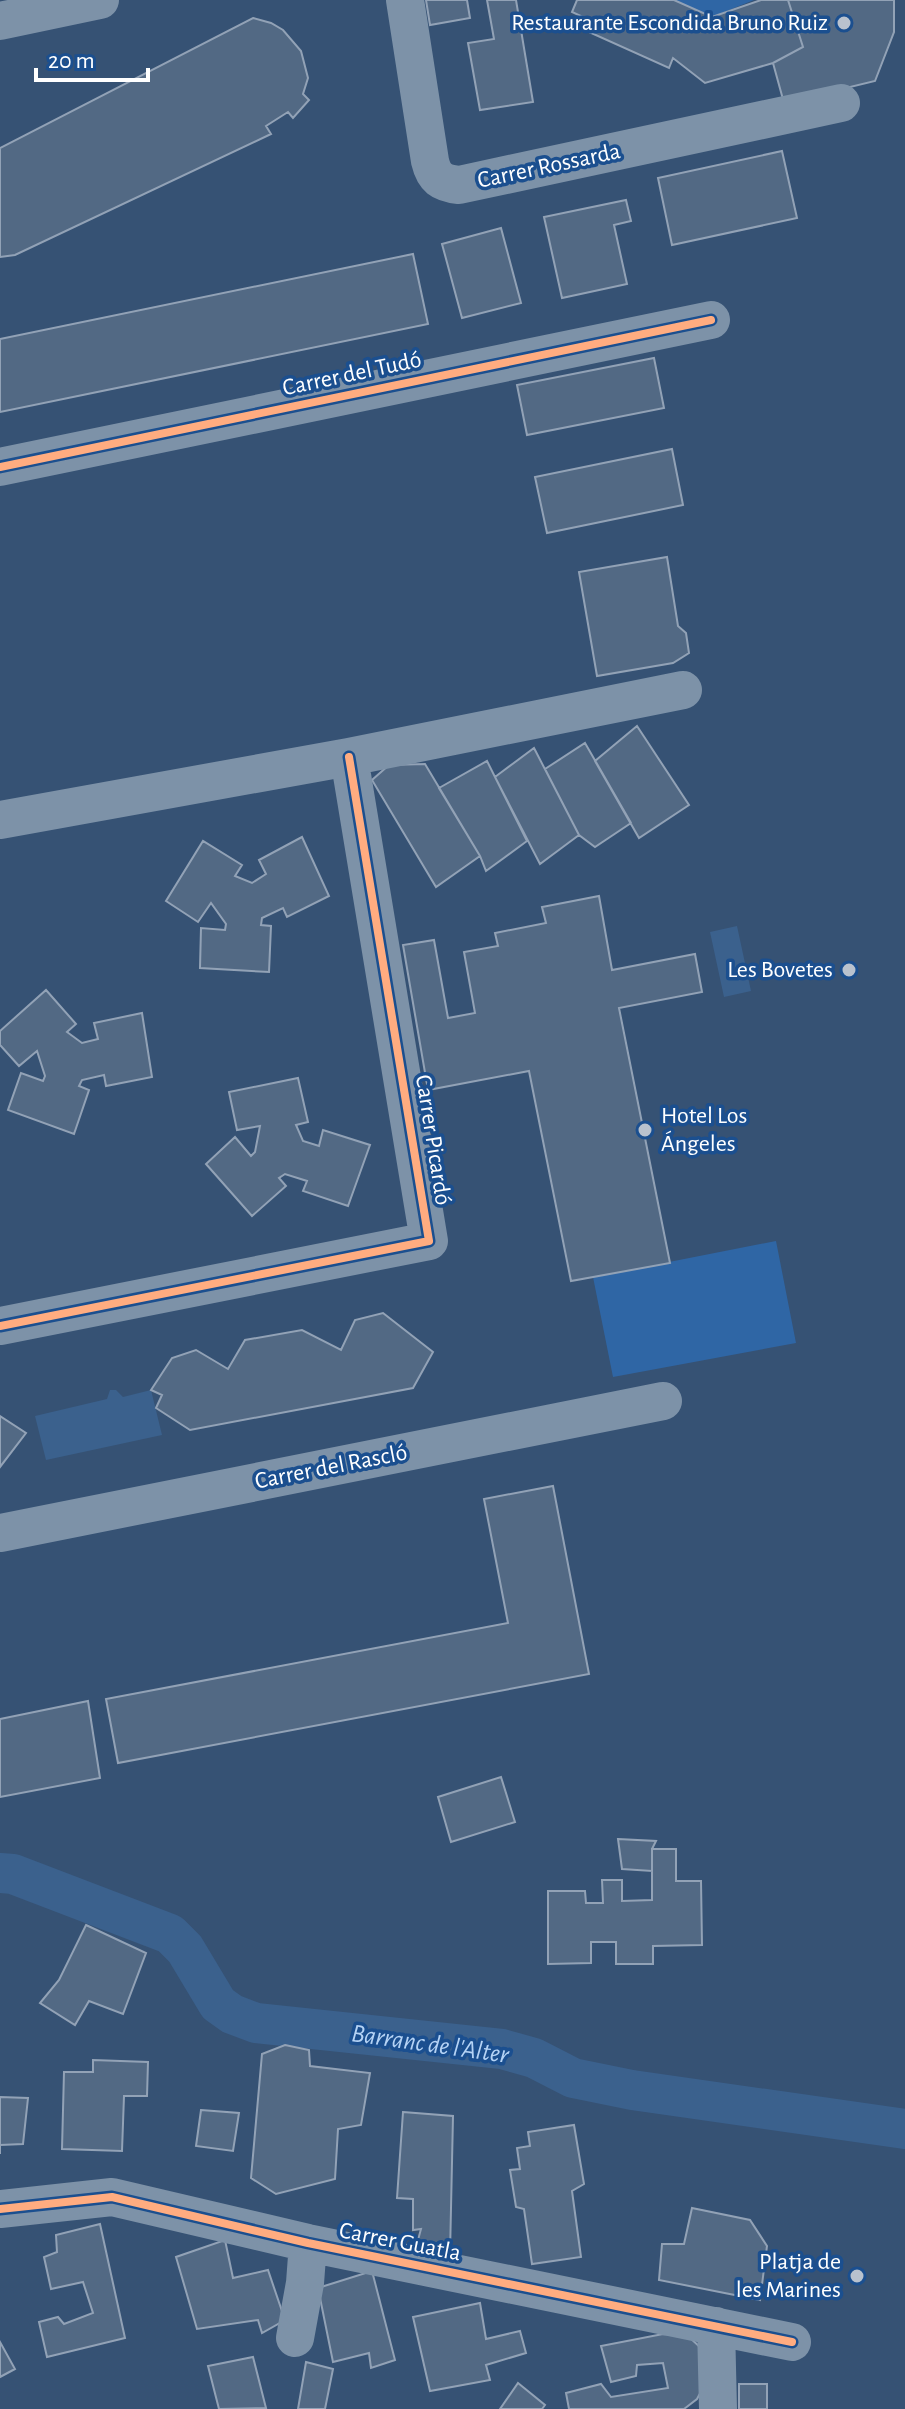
<svg xmlns="http://www.w3.org/2000/svg" width="905" height="2409" font-family="'Alegreya Sans',sans-serif">
<style>
.green{fill:#2f66a5}
.water{fill:#3b618d}
.lines{fill:none;stroke-linecap:round;stroke-linejoin:round}
.canal{stroke:#3b618d;stroke-width:40}
.building{fill:#526984;stroke:#92a2b6;stroke-width:2}
.street{stroke:#7d92a8;stroke-width:38}
.cycleway-casing{stroke:#1b4f8f;stroke-width:13}
.cycleway{stroke:#ffac80;stroke-width:8}
.poi-dot{fill:#b9c2ce;stroke:#1b4f8f;stroke-width:3}
.labels{text-anchor:middle;dominant-baseline:central;stroke-width:7;stroke-linejoin:round;paint-order:stroke}
.poi-label{font-size:24px;fill:#fff;stroke:#1b4f8f;text-anchor:end}
.street-label{font-size:24px;fill:#fff;stroke:#1b4f8f}
.water-label{font-size:26px;font-style:italic;fill:#b5d3f5;stroke:#1b4f8f}
</style>
<rect width="100%" height="100%" fill="#365274"/>
<!-- green -->
<path class="green" d="M674,0H754L712,17Z
M776,1241L796,1343L613,1377L593,1277Z"/>
<!-- water -->
<path class="water" d="M737,926L751,991L724,997L710,932Z
M110,1390H116L123,1397L151,1390L162,1435L46,1460L35,1416L107,1399Z"/>
<g class="lines">
<!-- canal -->
<path class="canal" d="M0,1873L13,1874L170,1934L185,1949L218,2004L232,2014L256,2023L502,2049L534,2058L573,2078L632,2090L905,2129"/>
</g>
<!-- building -->
<path class="building" d="M426,0H467L470,18L430,25Z
M487,0H516L533,102L480,110L468,43L494,39Z
M577,0H674L712,17L761,0H788L803,47L773,63L705,83L673,58L669,68L589,32L594,22L572,12Z
M788,0H894V32L875,81L784,103L773,63L803,47Z
M253,18L271,23L283,30L301,51L308,78L303,94L309,100L293,118L288,112L266,126L271,134L15,255L0,257V148Z
M782,151L797,218L672,245L658,178Z
M626,200L631,221L614,225L627,284L562,298L544,217Z
M501,228L521,303L462,318L442,244Z
M413,254L428,324L0,412V339Z
M654,358L664,408L527,435L517,385Z
M672,449L683,505L547,533L535,477Z
M667,557L678,626L686,633L689,653L673,663L597,676L579,572Z
M637,726L689,805L639,838L595,761Z
M585,743L631,823L595,847L579,835L545,769Z
M534,748L579,835L540,864L495,777Z
M487,761L527,841L486,871L480,856L439,788Z
M425,764L480,856L436,887L372,780L389,765Z
M302,837L329,896L287,917L283,908L262,918L261,925L271,926L269,972L200,968L201,928L225,930L226,924L211,903L198,922L166,901L203,841L242,865L235,876L252,883L266,874L259,860Z
M599,896L612,970L695,954L702,992L619,1008L670,1263L571,1281L529,1071L428,1090L403,945L434,940L448,1018L475,1013L464,952L498,946L495,933L546,923L542,907Z
M46,990L76,1024L67,1032L82,1043L98,1039L94,1023L142,1013L152,1077L106,1086L104,1075L82,1080L79,1086L89,1090L74,1134L8,1110L21,1073L43,1081L45,1076L37,1051L19,1066L0,1045V1031Z
M298,1078L308,1122L296,1125L303,1141L319,1146L323,1130L370,1145L348,1206L303,1191L307,1181L285,1174L279,1178L286,1186L252,1216L206,1164L235,1137L251,1156L255,1152L260,1126L237,1130L229,1092Z
M383,1313L433,1352L413,1388L190,1430L156,1408L162,1395L151,1390L172,1358L196,1350L228,1369L245,1340L302,1330L341,1350L355,1320Z
M0,1416L26,1433L0,1467Z
M553,1486L589,1674L118,1763L106,1699L508,1623L484,1499Z
M88,1701L100,1778L0,1797V1719Z
M501,1777L515,1822L451,1842L438,1797Z
M618,1839L656,1841L652,1849V1871L622,1869Z
M652,1849H676V1881H701L702,1945L653,1946V1964H616V1942H591V1963L548,1964V1891H585L586,1903H603L602,1880H622V1901L652,1900Z
M86,1925L146,1953L123,2014L89,2001L75,2025L40,2003L59,1980Z
M285,2045L309,2050L310,2066L370,2073L361,2125L338,2129L335,2179L276,2194L251,2178L262,2054Z
M93,2060L148,2062L147,2096H124L122,2151L62,2149L64,2072H93Z
M0,2097L28,2098L23,2144L0,2145V2154Z
M201,2110L239,2113L233,2151L196,2146Z
M403,2112L453,2116L450,2254L415,2251L421,2229L413,2230V2199L397,2198Z
M574,2125L584,2184L572,2191L581,2257L532,2264L524,2209L516,2207L510,2170L520,2169L517,2148L530,2146L528,2132Z
M692,2208L750,2220L767,2246L760,2300L659,2280L662,2244H684Z
M100,2224L125,2338L47,2357L39,2322L58,2317L64,2324L93,2313L83,2282L51,2289L44,2257L57,2252L56,2235Z
M225,2240L233,2278L268,2270L285,2320L262,2333L258,2320L197,2329L176,2257Z
M372,2271L395,2360L371,2368L369,2353L333,2362L318,2288Z
M480,2303L486,2339L520,2331L526,2353L486,2365L490,2380L430,2391L413,2317Z
M663,2334L688,2336L702,2349L704,2386L697,2399L684,2409H569L566,2393L601,2384L611,2397L668,2388L663,2363L637,2365L636,2376L611,2382L601,2346Z
M0,2342L15,2369L0,2377Z
M253,2357L266,2408L219,2409L208,2366Z
M306,2362L333,2369L325,2409H298Z
M518,2383L545,2405L542,2409H500Z
M739,2384H767V2409H739Z"/>
<g class="lines">
<!-- street -->
<path class="street" d="M405,0L430,161C434,178 441,183 459,185L841,103
M0,21L100,0
M0,467L711,320
M0,820L349,757L683,690
M0,1326L429,1241L349,757
M0,1533L663,1401
M0,2209L112,2197L308,2243L792,2342
M716,2326L718,2409
M295,2338L305,2283L308,2243"/>
<defs>
<path id="cycleway" d="M0,467L711,320
M0,1326L429,1241L349,757
M0,2209L112,2197L308,2243L792,2342"/>
</defs>
<!-- cycleway casing -->
<use href="#cycleway" class="cycleway-casing"/>
<!-- cycleway -->
<use href="#cycleway" class="cycleway"/>
</g>
<!-- markers -->
<g class="poi-dot">
<circle cx="844" cy="23" r="8"/>
<circle cx="849" cy="970" r="8"/>
<circle cx="645" cy="1130" r="8"/>
<circle cx="857" cy="2276" r="8"/>
</g>
<g class="labels">
<!-- poi labels -->
<g class="poi-label">
<text x="828" y="23">Restaurante Escondida Bruno Ruiz</text>
<text x="833" y="970">Les Bovetes</text>
<text x="661" y="1116" text-anchor="start">Hotel Los<tspan x="661" dy="28">Ángeles</tspan></text>
<text x="841" y="2262">Platja de<tspan x="841" dy="28">les Marines</tspan></text>
</g>
<!-- street labels -->
<g class="street-label">
<text transform="translate(549 166) rotate(-12)">Carrer Rossarda</text>
<text transform="translate(352 374) rotate(-12)">Carrer del Tudó</text>
<text transform="translate(433 1140) rotate(81)">Carrer Picardó</text>
<text transform="translate(331 1467) rotate(-11)">Carrer del Rascló</text>
<text transform="translate(400 2242) rotate(11)">Carrer Guatla</text>
</g>
<!-- water labels -->
<g class="water-label">
<text transform="translate(430 2044) rotate(8)">Barranc de l'Alter</text>
</g>
</g>
<!-- scale -->
<path d="M36 68v12h112v-12" fill="none" stroke="#ffffff" stroke-width="4"/>
<text x="48" y="68" font-size="24" fill="#ffffff" stroke="#1b4f8f" stroke-width="6" paint-order="stroke">20 m</text>
</svg>
